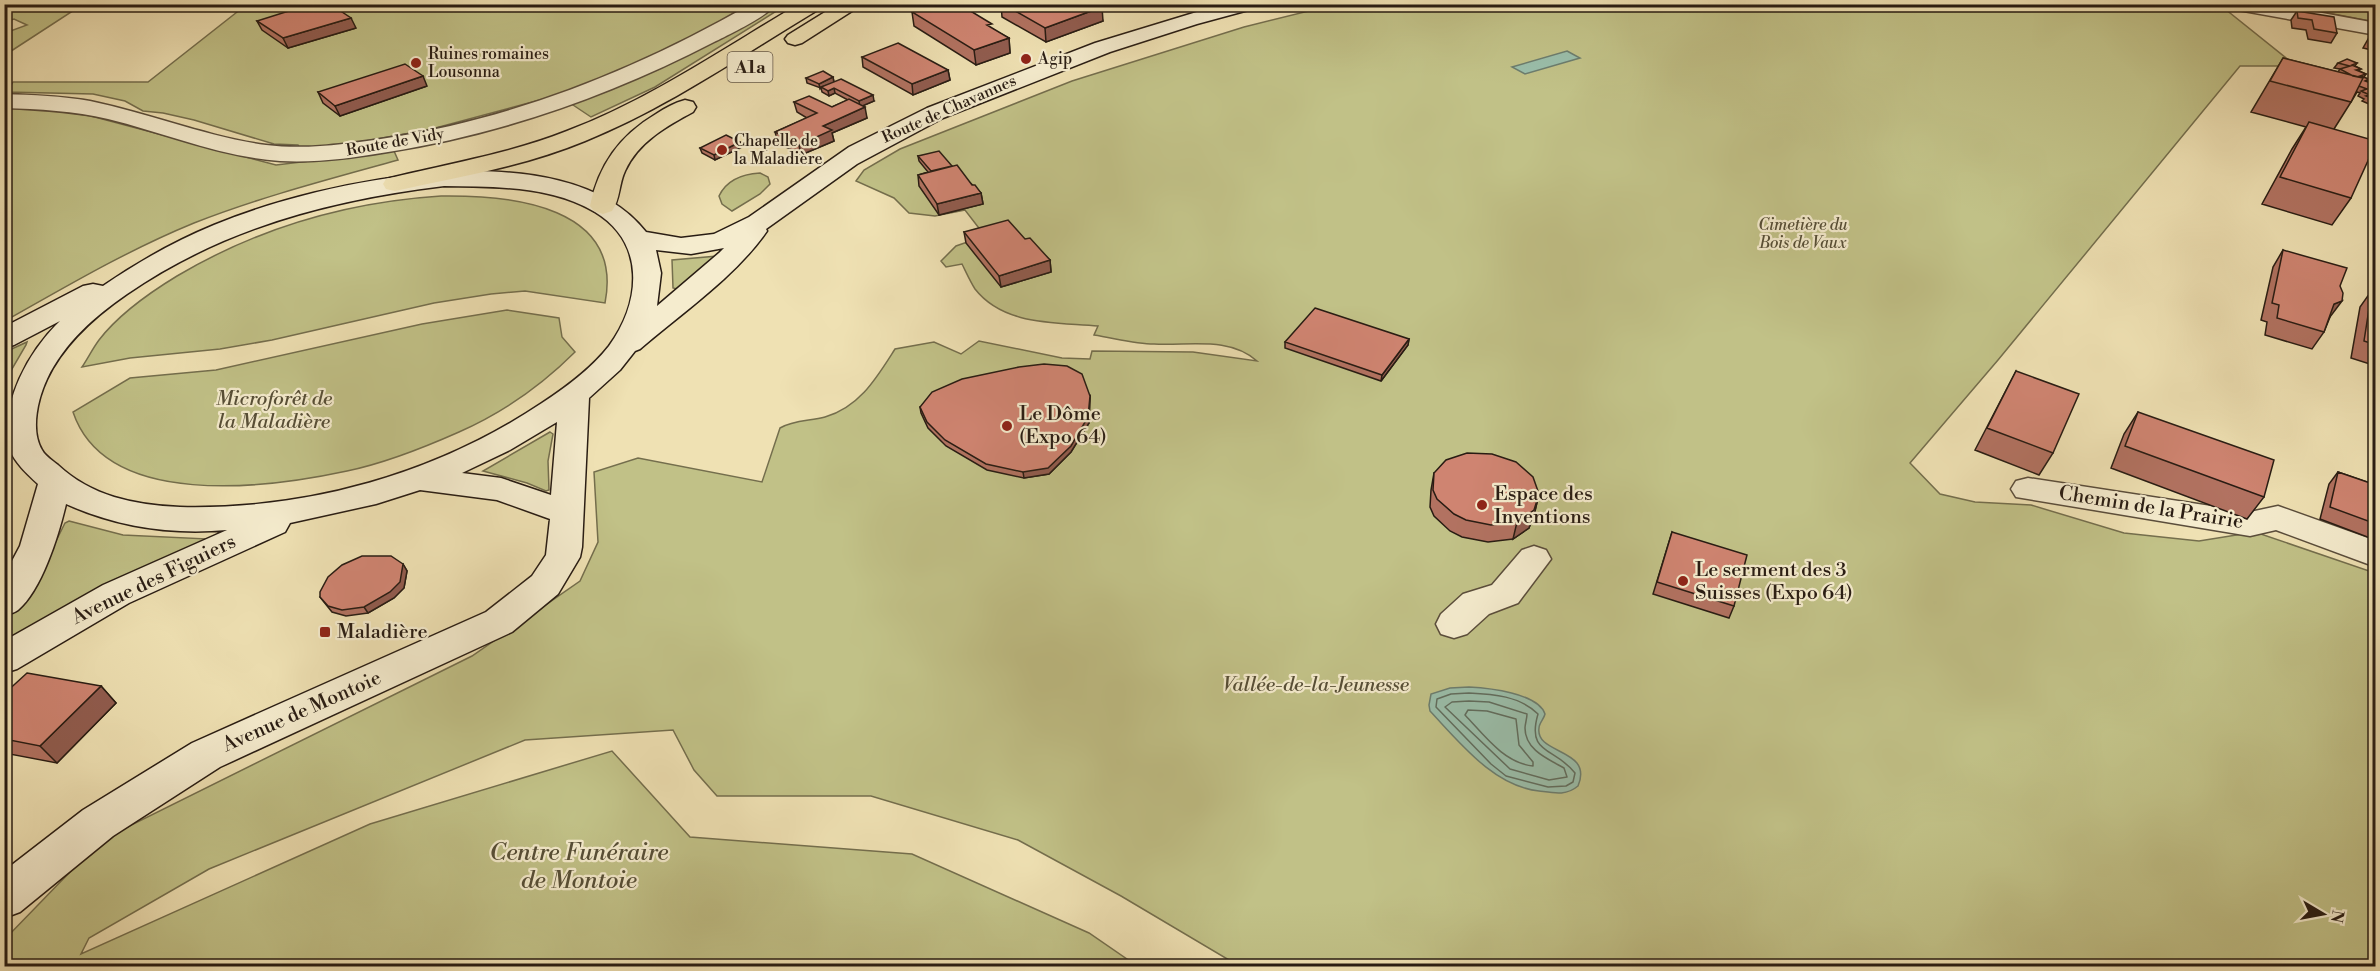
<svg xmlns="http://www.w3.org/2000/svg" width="2380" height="971" font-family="'Libre Bodoni',serif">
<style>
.green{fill:#c1c187;stroke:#746e4d;stroke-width:1.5}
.water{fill:#9abeaa;stroke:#6c7d6e;stroke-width:1.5}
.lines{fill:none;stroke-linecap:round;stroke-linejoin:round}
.shore{stroke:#616d5e;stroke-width:1.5}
.street-casing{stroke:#5a4d3b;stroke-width:3}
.secondary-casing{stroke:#281c13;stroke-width:3}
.highway-casing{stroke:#281c13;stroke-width:3}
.street{fill:#f5ecce;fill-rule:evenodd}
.secondary{fill:#f5ecce;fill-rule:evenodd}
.highway{fill:#efe1b3;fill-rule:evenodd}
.wall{fill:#b27261;stroke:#281c13;stroke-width:1.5}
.shaded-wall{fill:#915c4f;stroke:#281c13;stroke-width:1.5}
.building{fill:#cf8471;stroke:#281c13;stroke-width:1.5}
.poi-dot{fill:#8f2418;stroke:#f5ecce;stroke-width:2}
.labels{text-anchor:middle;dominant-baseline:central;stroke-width:4.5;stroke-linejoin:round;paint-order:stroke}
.far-poi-label{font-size:16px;fill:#281c13;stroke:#f5ecce;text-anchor:start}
.far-street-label{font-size:16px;fill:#281c13;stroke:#f5ecce}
.far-park-label{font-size:16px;font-style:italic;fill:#564e36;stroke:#f5ecce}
.shield{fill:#f5ecce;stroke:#665a4b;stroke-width:1.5}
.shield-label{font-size:18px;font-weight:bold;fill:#281c13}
.park-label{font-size:20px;font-style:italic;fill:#564e36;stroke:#f5ecce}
.poi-label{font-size:20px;fill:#281c13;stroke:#f5ecce;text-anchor:start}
.street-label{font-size:20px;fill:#281c13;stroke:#f5ecce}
.near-park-label{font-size:24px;font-style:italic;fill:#564e36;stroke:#f5ecce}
</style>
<rect width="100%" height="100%" fill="#efe1b3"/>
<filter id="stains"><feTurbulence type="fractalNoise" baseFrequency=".00333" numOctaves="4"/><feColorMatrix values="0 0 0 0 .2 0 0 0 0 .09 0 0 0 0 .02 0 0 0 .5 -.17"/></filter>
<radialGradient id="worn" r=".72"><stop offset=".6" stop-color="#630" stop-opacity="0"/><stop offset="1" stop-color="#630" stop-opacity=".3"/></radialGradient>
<!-- green -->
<path class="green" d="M1337,4L2220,5L2296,66H2240L1998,360L1910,463L1940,494L1975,502L2031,505L2124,533L2199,541L2255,532L2375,573V966H1239L1121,896L1018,840L871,796H717L694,770L673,730L525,740L209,869L89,938L81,954L370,824L612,751L690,837L912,854L1089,933L1137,966H5L4,940L101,840L472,656L580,581L598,542L594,472L638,458L762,482L780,428C793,420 810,421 825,417C860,407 877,377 895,349L934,342L961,354L979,341L1062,358L1090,359L1092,351L1193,352L1257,361C1229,336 1189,346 1154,344C1135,344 1114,338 1094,335L1098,326C1056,322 1004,326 975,289C970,281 966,272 962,264L946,267L941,261L956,246L985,236L965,210L935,216L909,213L894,198L856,181L864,170L900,149L1072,81L1244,27Z
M20,5V4L82,5L5,55V33L27,25L14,19L5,22V11Z
M246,5H786L655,87L591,117L558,95L428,130L302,152L298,145L274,144L194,120L163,113L143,111L125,101L93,94L6,92L13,82H148Z
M2282,5H2375V22L2287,5Z
M5,108H40L91,116L276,165L394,151L398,160C330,179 260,197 194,223C128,250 67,286 5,321Z
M760,173L768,177L770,184L760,194L732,211L722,204L719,196C727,179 743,174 760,173Z
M441,196C512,195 624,206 605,303L525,291L491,294L434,303L272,340L220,349L130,358L82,367C88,358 93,348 99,340C119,314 149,293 177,276C258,228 348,202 441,196Z
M718,256L677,289L673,288L672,260Z
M507,310L559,318L562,337L575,352C542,385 502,413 459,432C423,448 386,463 347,471C268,488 106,510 73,412L130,378L216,370L422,324Z
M27,342L26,345L5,381V352Z
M550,432L553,434L548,461L549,490L546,491L527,483L483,471Z
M69,521L123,535L209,539L5,644V618L41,571L65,523Z"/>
<!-- water -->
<path class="water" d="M1567,51L1580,58L1525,74L1512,67Z
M1469,687C1488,688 1538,693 1545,714C1544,719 1539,723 1539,728C1535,755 1594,748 1578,786C1566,796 1554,793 1539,791C1494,786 1461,744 1430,711L1429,705L1431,694L1450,688Z"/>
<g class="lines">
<!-- shore -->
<path class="shore" d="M1469,693C1493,694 1520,696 1538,714C1526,755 1555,747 1575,773L1573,782L1566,786L1548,787L1506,776L1491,764L1436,707L1437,699L1451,694Z
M1469,701L1489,702L1527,714C1527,719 1525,724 1525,728C1525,750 1548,759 1564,768L1567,777L1549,780L1510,769L1445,707L1452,702Z
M1468,710L1487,711L1516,719L1519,745L1533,762V766C1504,763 1484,735 1465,715Z"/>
<defs>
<path id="street" d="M751,4H776C768,16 728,35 714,42C612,95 502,134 388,152C353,158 316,163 280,161C221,157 165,133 108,119C74,111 39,109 4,108V94C33,95 62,96 90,101C149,113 206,137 266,145C306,150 348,144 387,138C516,118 638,69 751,4Z
M2228,4H2274L2376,23V35L2238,10L2231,8Z
M2028,478L2250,512L2278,506L2376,541V567L2276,530L2250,536L2016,497L2011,489L2016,481Z
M1534,546L1546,550L1551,559L1518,603L1489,614L1467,634L1454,638L1441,634L1436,624L1441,614L1463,594L1492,585L1522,550Z"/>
<path id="secondary" d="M1223,4H1259L1256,8L1197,24L1110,52L943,118L857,164L766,229L767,231C736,276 682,313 640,349L635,351L620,370L589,398L582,547L580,557L558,594L512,632L220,767L113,836L20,912L4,918V871L83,810L192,743L486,612L532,576L546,555L550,519L497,500L420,490L376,504L290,523L285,532L129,603L17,669L4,673V641L103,585L227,530C172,535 117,527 66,504C59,534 42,590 18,610C14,613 9,614 4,615V576L20,546L38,484C26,473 15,463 9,448C0,402 29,351 60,321L14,345L4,348V327L83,286L93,284L103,286C138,262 175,241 214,225C319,181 564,127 646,232L681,238L714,234L749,217L849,147L927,108L1095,43ZM444,186C494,187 550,185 595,212C646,243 641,302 609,346C591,369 565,388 542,403C436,474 307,510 180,507C134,505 91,496 58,465C53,461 45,456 42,450C30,430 38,398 47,379C64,343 95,316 127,294C223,228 330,200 444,186ZM724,248L719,253L657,306L661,273L656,250L691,254ZM557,422L551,495L501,478L462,473L510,450Z"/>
<path id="highway" d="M799,4H824L821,8C744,54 669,107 585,141C525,166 459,177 395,191L386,189L383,184L386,179C447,164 509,154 567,131C649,100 723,49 799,4Z
M838,4H863L802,43L795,45L788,43L785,39L788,35Z
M685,100L693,102L696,107L693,112C667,126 638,142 625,171C619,183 620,200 612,211L603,214L594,211L590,206C599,165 619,136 656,114C665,108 674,103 685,100Z"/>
</defs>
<!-- street casing -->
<use href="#street" class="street-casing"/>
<!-- secondary casing -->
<use href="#secondary" class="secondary-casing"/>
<!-- highway casing -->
<use href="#highway" class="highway-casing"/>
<!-- street -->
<use href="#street" class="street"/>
<!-- secondary -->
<use href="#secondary" class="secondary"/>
<!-- highway -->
<use href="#highway" class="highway"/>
</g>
<!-- wall -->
<path class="wall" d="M694,4H725L706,11Z
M1001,4H1097L1103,21L1046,42L1002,17Z
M1118,4H1150L1131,11Z
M2297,11L2337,33L2331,43L2308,39L2306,30L2292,28L2291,20Z
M912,12L992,29L1009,38L1010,53L976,65L914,26Z
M257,21L356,28L288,48L262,30Z
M2376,26V51L2363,48L2371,34Z
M862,57L948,70L950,80L913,95L863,67Z
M2283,58L2338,72L2340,69L2334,68L2338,63H2357L2355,66L2361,69L2359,71L2366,74L2364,77L2374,88L2376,89V107L2362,101L2364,99L2358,96L2360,93L2357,92L2351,102L2334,129L2351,198L2332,225L2262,204L2292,149L2306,127L2251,112Z
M833,77L834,82L874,101L862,106L867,118L832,133L834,141L801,155L778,143L775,132L807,118L797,112L794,102L832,107L848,100L835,93L829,96L822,92L821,88L807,83L806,78Z
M427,86L340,116L323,103L318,92Z
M742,147L715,160L702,153L700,148Z
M918,156L952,166L981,193L983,204L939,215L919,186L918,175L928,172L919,161Z
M964,232L1025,239L1050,260L1051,272L1001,287L966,243Z
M2283,250L2330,317L2324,332L2312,349L2265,335L2267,322L2261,320L2273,267Z
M2372,290L2376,291V366L2351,358L2360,307Z
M1409,339L1408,345L1381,381L1285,348V342Z
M2016,371L2053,453L2039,475L1975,450Z
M1090,396L1089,423L1071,452L1049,474L1024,478L987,470L946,446L928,428L921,413L920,407Z
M2138,412L2264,497L2247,519L2111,468L2124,434Z
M2338,472L2376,485V532L2370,538L2320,519L2329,484Z
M1434,473L1539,494L1535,511L1529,528L1513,539L1488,542L1462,537L1450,531L1434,516L1430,507L1431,490Z
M1672,532L1734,606L1729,618L1653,594Z
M403,564L407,571L404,588L394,598L368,613L346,616L332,612L320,597Z
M101,686L116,703L57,763L4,753V694Z"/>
<!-- shaded-wall -->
<path class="shaded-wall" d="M704,4H725L706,11Z
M1131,4H1150L1131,11Z
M1102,7L1103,21L1046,42L1045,28Z
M351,18L356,28L288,48L283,38Z
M1009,38L1010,53L976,65L974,50Z
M948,70L950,80L913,95L912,84Z
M423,76L427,86L340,116L335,106Z
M833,77L834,83L821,87V88L820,89L819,84Z
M834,88L835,93L829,96L828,91Z
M873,95L874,101L860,107L859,101Z
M865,107L867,118L832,133L834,141L801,155L799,145L823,126Z
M740,142L742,147L715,160L714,155Z
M981,193L983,204L939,215L937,204Z
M1050,260L1051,272L1001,287L999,276Z
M2342,301L2330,317L2322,321L2334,304Z
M1409,339L1408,345L1381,381L1382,375Z
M1090,396L1089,423L1071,452L1049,474L1024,478L1023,472Z
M1539,494L1535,511L1529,528L1513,539L1517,522Z
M403,564L407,571L404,588L394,598L368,613L364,607Z
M101,686L116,703L57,763L40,746Z"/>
<!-- building -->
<path class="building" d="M311,4H330L351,18L283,38L257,21Z
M936,4H959L992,24L987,25L1009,38L974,50L912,12Z
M1003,4H1097L1102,7L1045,28Z
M2297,11L2334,17L2337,33L2314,29L2312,20L2298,18Z
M898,43L948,70L912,84L862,57Z
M2283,58L2363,78L2351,102L2270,81Z
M2347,59L2357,63L2352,65L2361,69L2356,70L2366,74L2360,76L2369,79L2365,81L2376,85L2370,87L2376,89V100L2366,96L2370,95L2361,91L2367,89L2359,86L2363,78L2353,76L2340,69L2350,66L2338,63Z
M405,64L423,76L335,106L318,92Z
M823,71L833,77L819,84L806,78Z
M841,79L873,95L859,101L834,88L828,91L821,87Z
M809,96L832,107L849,99L865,107L823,126L832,130L799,145L775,132L817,113L794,102Z
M2309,122L2376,141V143L2351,198L2280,177Z
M726,135L740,142L714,155L700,148Z
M939,151L952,166L931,171L918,156Z
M957,165L972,185H975L981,193L937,204L918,175Z
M1008,220L1025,239L1030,238L1050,260L999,276L964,232Z
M2283,250L2347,268L2340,286L2343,293L2342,301L2334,304L2324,332L2277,318L2279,305L2272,303Z
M2372,290L2376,291V345L2364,341Z
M1315,308L1409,339L1382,375L1285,342Z
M1044,364L1067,366L1082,374L1090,396L1088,417L1071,446L1048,468L1023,472L986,464L945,440L927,422L920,407L932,392L962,379L1019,367Z
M2016,371L2079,394L2053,453L1987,428Z
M2138,412L2274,460L2264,497L2125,446Z
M1467,453L1492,454L1516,462L1533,477L1539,494L1534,510L1517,522L1491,525L1466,520L1454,514L1437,499L1433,490L1434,473L1446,460Z
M2338,472L2376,485V524L2330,507Z
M1672,532L1747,555L1734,606L1657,582Z
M362,556H391L403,564L400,582L390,592L364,607L342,610L328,606L320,597V592L328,577L342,565Z
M27,673L101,686L40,746L4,739V694Z"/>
<!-- markers -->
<g class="poi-dot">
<circle cx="1026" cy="59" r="6"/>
<circle cx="416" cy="63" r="6"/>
<circle cx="722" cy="150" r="6"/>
<circle cx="1007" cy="426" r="6"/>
<circle cx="1482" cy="505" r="6"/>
<circle cx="1683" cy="581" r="6"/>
<rect x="319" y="626" width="12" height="12" rx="3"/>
</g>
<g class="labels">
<!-- far-poi labels -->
<g class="far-poi-label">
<text x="428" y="54">Ruines romaines<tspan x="428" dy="18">Lousonna</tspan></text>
<text x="1038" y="59">Agip</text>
<text x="734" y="141">Chapelle de<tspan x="734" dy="18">la Maladière</tspan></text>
</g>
<!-- far-street labels -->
<g class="far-street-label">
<text transform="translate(949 109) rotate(-24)">Route de Chavannes</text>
<text transform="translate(395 142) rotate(-10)">Route de Vidy</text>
</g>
<!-- far-park labels -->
<g class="far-park-label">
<text x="1803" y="225">Cimetière du<tspan x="1803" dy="18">Bois de Vaux</tspan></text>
</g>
<!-- shield labels -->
<rect class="shield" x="727.5" y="52" width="45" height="30" rx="4.5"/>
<g class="shield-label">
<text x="750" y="67">A1a</text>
</g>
<!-- park labels -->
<g class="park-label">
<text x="274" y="399">Microforêt de<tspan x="274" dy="23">la Maladière</tspan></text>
<text x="1316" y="685">Vallée-de-la-Jeunesse</text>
</g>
<!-- poi labels -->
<g class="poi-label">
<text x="1019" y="414">Le Dôme<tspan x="1019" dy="23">(Expo 64)</tspan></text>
<text x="1494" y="494">Espace des<tspan x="1494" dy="23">Inventions</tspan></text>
<text x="1695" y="570">Le serment des 3<tspan x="1695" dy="23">Suisses (Expo 64)</tspan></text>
<text x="337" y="632">Maladière</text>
</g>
<!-- street labels -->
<g class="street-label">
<text transform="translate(2151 508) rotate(9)">Chemin de la Prairie</text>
<text transform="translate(154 580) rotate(-26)">Avenue des Figuiers</text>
<text transform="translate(302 712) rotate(-24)">Avenue de Montoie</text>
</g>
<!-- near-park labels -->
<g class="near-park-label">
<text x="579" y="853">Centre Funéraire<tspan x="579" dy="28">de Montoie</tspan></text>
</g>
</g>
<!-- margin -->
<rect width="2380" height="971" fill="none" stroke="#efe1b3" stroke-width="24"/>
<rect x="6" y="6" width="2368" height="959" fill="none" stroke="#281c13" stroke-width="3"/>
<rect x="12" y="12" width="2356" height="947" fill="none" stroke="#281c13" stroke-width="1.5"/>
<!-- north arrow -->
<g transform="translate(2323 914) rotate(100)" stroke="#f5ecce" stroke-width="4.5" paint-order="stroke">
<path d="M0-4.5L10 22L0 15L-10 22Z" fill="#281c13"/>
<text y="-9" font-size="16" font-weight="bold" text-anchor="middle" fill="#281c13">N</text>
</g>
<rect width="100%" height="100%" filter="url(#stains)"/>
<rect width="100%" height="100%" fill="url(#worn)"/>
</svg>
